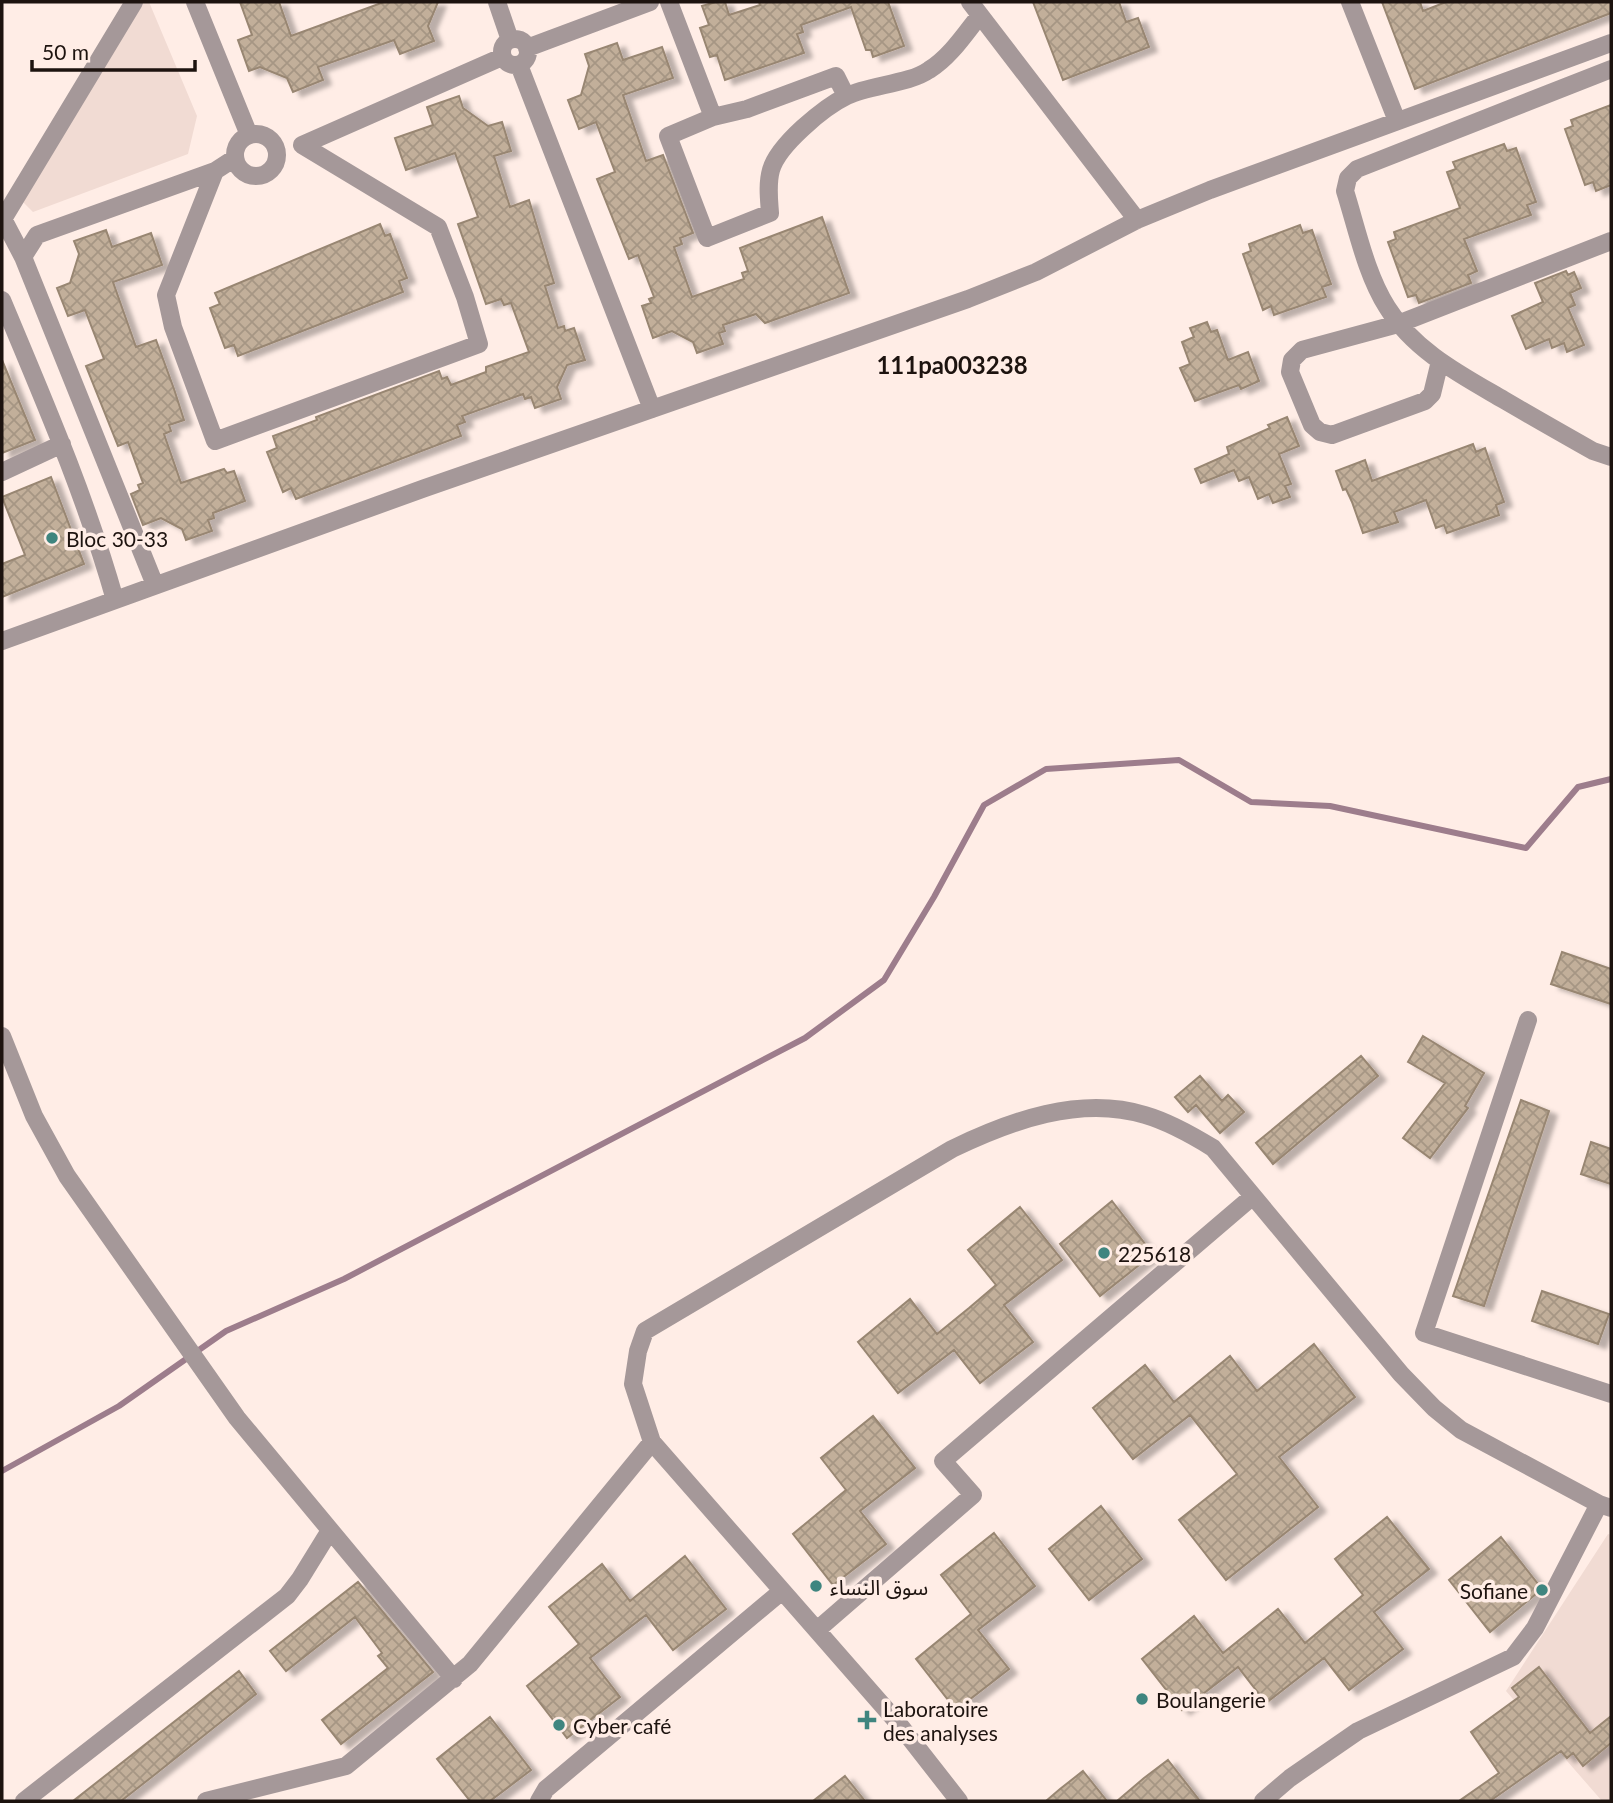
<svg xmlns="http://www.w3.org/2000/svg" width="1613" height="1803" font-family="Lato,'Noto Sans Arabic',sans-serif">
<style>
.built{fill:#f1dbd3}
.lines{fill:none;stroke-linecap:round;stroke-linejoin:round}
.stream{stroke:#9d7d8c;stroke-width:6}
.building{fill:url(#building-cross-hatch);stroke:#988672;stroke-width:2;filter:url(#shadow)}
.minor{stroke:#a59899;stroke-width:18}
.poi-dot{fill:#3f857f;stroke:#ffede6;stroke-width:2.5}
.labels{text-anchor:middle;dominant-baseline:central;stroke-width:7;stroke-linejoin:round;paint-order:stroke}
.poi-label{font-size:21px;fill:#1d130f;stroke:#ffede6;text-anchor:start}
.quarter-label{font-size:24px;font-weight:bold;fill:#1d130f;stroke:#ffede6}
</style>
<defs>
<pattern id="building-cross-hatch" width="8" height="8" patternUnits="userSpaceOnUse" patternTransform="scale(1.75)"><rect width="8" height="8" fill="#c2af9a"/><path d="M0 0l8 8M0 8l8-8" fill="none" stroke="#a69684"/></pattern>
<filter id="shadow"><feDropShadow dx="8" dy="4.5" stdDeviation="2" flood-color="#0004"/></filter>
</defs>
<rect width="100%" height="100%" fill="#ffede6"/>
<!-- built -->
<path class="built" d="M143,2H149L197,116L188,154L33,212L22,201Z
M1608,1534L1611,1535V1801H1602L1506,1691Z"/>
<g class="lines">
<!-- stream -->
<path class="stream" d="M2,1471L119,1406L226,1331L344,1279L805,1038L884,980L934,897L984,805L1046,769L1179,760L1251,802L1330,806L1526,848L1578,787L1611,779"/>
</g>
<!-- building -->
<path class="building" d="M240,2H279L291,36L384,2H438L428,26L434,41L400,54L394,40L318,67L323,80L293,92L287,78L260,67L249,71L238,40L252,35Z
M716,2H725L729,15L760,5L759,2H888L904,46L873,57L871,50H866L851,7L801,25L803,32L797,34L804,53L725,80L717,55L710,57L700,28L709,25L702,6Z
M1033,2H1119L1126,22L1138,18L1149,47L1063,80Z
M1382,2H1420L1423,11L1446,2H1611V13L1415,89Z
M617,43L623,60L662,47L673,78L623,95L646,161L663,155L693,233L680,238L682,244L674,247L692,297L744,279L742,273L748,271L740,248L822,217L849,293L765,323L756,314L723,325L725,331L719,333L723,344L697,353L693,342L672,331L653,338L642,306L651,303L649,299L654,297L638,255L629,259L597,179L615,172L596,122L579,129L568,100L581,95L589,66L585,54Z
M459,96L463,108L488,126L502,122L511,151L494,156L510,207L529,200L554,283L545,286L558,328L564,326L565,331L574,328L585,360L567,365L557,387L561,399L535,408L531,397L525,399L523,394L462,416L465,422L457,425L461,436L296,499L291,488L283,492L267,452L277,448L273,436L317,420L316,417L439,371L442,379L447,377L451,385L486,372V367L529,352L511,303L504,305L501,299L486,304L458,224L478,217L455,153L406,170L395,138L433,125L427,107Z
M1611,105V185L1596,191L1593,182L1585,185L1565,129L1573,126L1571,120Z
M1504,144L1507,151L1516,148L1536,202L1527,205L1531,215L1464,239L1477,271L1468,275L1471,283L1419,303L1416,295L1408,297L1388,242L1396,239L1394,232L1460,208L1447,172L1456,169L1453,162Z
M380,224L385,236L390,234L407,278L399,281L403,292L238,356L234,345L225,348L210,308L220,304L215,293Z
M1300,225L1303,233L1312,230L1331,284L1322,287L1326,297L1274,315L1271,306L1263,310L1243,254L1251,251L1249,244Z
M106,230L112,247L151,233L162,265L113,282L136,347L156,340L174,389L184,420L169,425L171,431L164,434L181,483L224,469L227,473L234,471L245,501L213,513L214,518L208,520L212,531L186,540L182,529L161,518L143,525L131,494L140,490L138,485L143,483L128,442L118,446L86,366L104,359L85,310L68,316L57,288L70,283L79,254L74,241Z
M1566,271L1568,275L1574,272L1581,288L1570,293L1575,305L1568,308L1584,345L1567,352L1564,343L1552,348L1549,339L1526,349L1512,316L1543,302L1535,283Z
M1207,322L1211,332L1217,330L1228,360L1248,352L1259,381L1241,389L1239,385L1195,401L1180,368L1190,364L1182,342L1194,337L1190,328Z
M2,360L35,440L2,453Z
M1287,417L1299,446L1279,454L1291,484L1285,486L1290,497L1273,503L1269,494L1258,499L1249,477L1239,481L1234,470L1201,483L1195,469L1229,454L1227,447L1270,428L1268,425Z
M1473,444L1476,452L1485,448L1504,502L1496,505L1499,515L1447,533L1444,525L1436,528L1426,500L1394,512L1398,522L1363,533L1352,502L1346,489L1343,490L1336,471L1365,460L1372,481Z
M51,477L84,564L2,597V564L25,555L2,497Z
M1562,952L1611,969V1004L1551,984Z
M1423,1036L1484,1073L1465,1106L1468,1108L1430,1158L1403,1138L1445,1083L1408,1062Z
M1361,1056L1378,1076L1273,1164L1256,1143Z
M1200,1076L1222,1101L1228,1095L1244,1112L1220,1133L1196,1105L1188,1112L1175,1097Z
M1521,1100L1549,1111L1484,1306L1453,1296Z
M1591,1142L1611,1149V1184L1581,1174Z
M1112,1201L1153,1254L1100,1296L1060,1244Z
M1020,1207L1062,1260L1004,1305L1033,1342L980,1383L954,1350L898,1393L858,1342L910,1299L937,1334L969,1308L996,1285L968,1250Z
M1542,1291L1609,1314L1598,1344L1532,1321Z
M1314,1344L1355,1397L1279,1457L1318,1507L1226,1580L1179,1520L1237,1474L1190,1415L1133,1459L1093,1408L1145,1365L1174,1402L1230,1356L1257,1391Z
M873,1416L915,1468L860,1511L886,1544L833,1585L793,1534L846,1490L821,1458Z
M1101,1506L1142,1559L1089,1600L1049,1549Z
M1387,1517L1429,1569L1374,1612L1403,1649L1349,1690L1324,1658L1266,1703L1238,1667L1182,1710L1142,1659L1194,1616L1223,1653L1278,1609L1305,1643L1363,1595L1335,1559Z
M994,1533L1035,1586L978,1630L1009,1669L956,1710L916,1659L971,1614L941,1575Z
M1501,1537L1542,1589L1490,1632L1449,1580Z
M685,1556L726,1609L673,1650L646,1615L590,1658L620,1697L567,1738L527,1686L579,1644L549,1607L602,1564L630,1601Z
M358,1582L433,1672L341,1744L322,1720L388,1668L378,1656L382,1653L355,1617L286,1671L270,1651Z
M1539,1667L1590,1733L1611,1716V1743L1583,1766L1573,1753L1567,1758L1561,1751L1490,1801H1459L1499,1773L1471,1732L1519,1697L1512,1688Z
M239,1671L256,1694L153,1776L121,1801H73Z
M490,1717L531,1770L490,1801H470L437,1759Z
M1168,1760L1200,1801H1117L1144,1778Z
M1083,1771L1107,1801H1046L1060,1789Z
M845,1776L865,1801H813Z"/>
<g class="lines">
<!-- minor -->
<path class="minor" d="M195,2L249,135
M497,2L510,40
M669,2L713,117L668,136L707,238L770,213C769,199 767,184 771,170C778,145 824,107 847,96C870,85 909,84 929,70C950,57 965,34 980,15
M970,2L1137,220
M1350,2L1397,121
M502 52a13 13 0 1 1 26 0a13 13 0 1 1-26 0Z
M527,48L650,2
M519,65L652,409
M1611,69L1357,169L1348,178L1345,191C1357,229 1366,274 1387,307C1414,351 1461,375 1504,400C1533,417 1563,434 1593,451L1611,457
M713,117L747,109L836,76L846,96
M235 155a21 21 0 1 1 42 0a21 21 0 1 1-42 0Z
M215,171L166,295L173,327L215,441L479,344L465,297L438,227L302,145L502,57
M2,217L23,257L155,585
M3,219L134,2
M23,257L37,235L215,171L235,158
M2,300C43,398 86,497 115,600
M1440,361L1432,394L1425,401L1332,435L1320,432L1312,425L1290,372L1292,360L1302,350L1398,324L1611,241
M2,472L62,444
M2,641L425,488L968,299L1036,272L1137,220L1210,190L1611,43
M1528,1020L1424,1333L1611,1394
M2,1036L34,1116L67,1176L237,1418L454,1679
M817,1630L973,1495L943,1461L1252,1197
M24,1801L287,1596L300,1579L329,1532
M206,1801L346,1766L470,1664L652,1442
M539,1801L546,1789L782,1591
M959,1801L898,1723L652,1442L633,1384L638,1351L645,1331L952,1149C1010,1121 1080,1095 1145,1115C1169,1122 1192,1135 1213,1148L1401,1374L1434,1408L1461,1430L1599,1504L1611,1508
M1263,1801L1290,1778L1358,1731L1513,1657L1535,1628L1599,1504"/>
</g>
<!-- markers -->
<g class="poi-dot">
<circle cx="52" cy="538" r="7"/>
<circle cx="1104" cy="1253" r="7"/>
<circle cx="816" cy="1586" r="7"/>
<circle cx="1542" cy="1590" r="7"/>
<circle cx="1142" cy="1699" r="7"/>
<path d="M863.5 1709.5h7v7h7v7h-7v7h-7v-7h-7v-7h7z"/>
<circle cx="559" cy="1725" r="7"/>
</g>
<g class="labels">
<!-- poi labels -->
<g class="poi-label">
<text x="66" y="538">Bloc 30-33</text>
<text x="1118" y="1253">225618</text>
<text x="830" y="1586">سوق النساء</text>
<text x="1528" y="1590" text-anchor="end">Sofiane</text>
<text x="1156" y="1699">Boulangerie</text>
<text x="883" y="1708">Laboratoire<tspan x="883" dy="24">des analyses</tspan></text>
<text x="573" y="1725">Cyber café</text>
</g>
<!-- quarter labels -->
<g class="quarter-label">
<text x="952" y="364">111pa003238</text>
</g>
</g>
<!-- border -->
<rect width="1613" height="1803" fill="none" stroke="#1d130f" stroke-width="7"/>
<!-- scale -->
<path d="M32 60v10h163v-10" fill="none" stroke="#1d130f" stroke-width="3.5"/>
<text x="42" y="60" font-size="21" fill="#1d130f" stroke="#ffede6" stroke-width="5" paint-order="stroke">50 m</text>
</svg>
